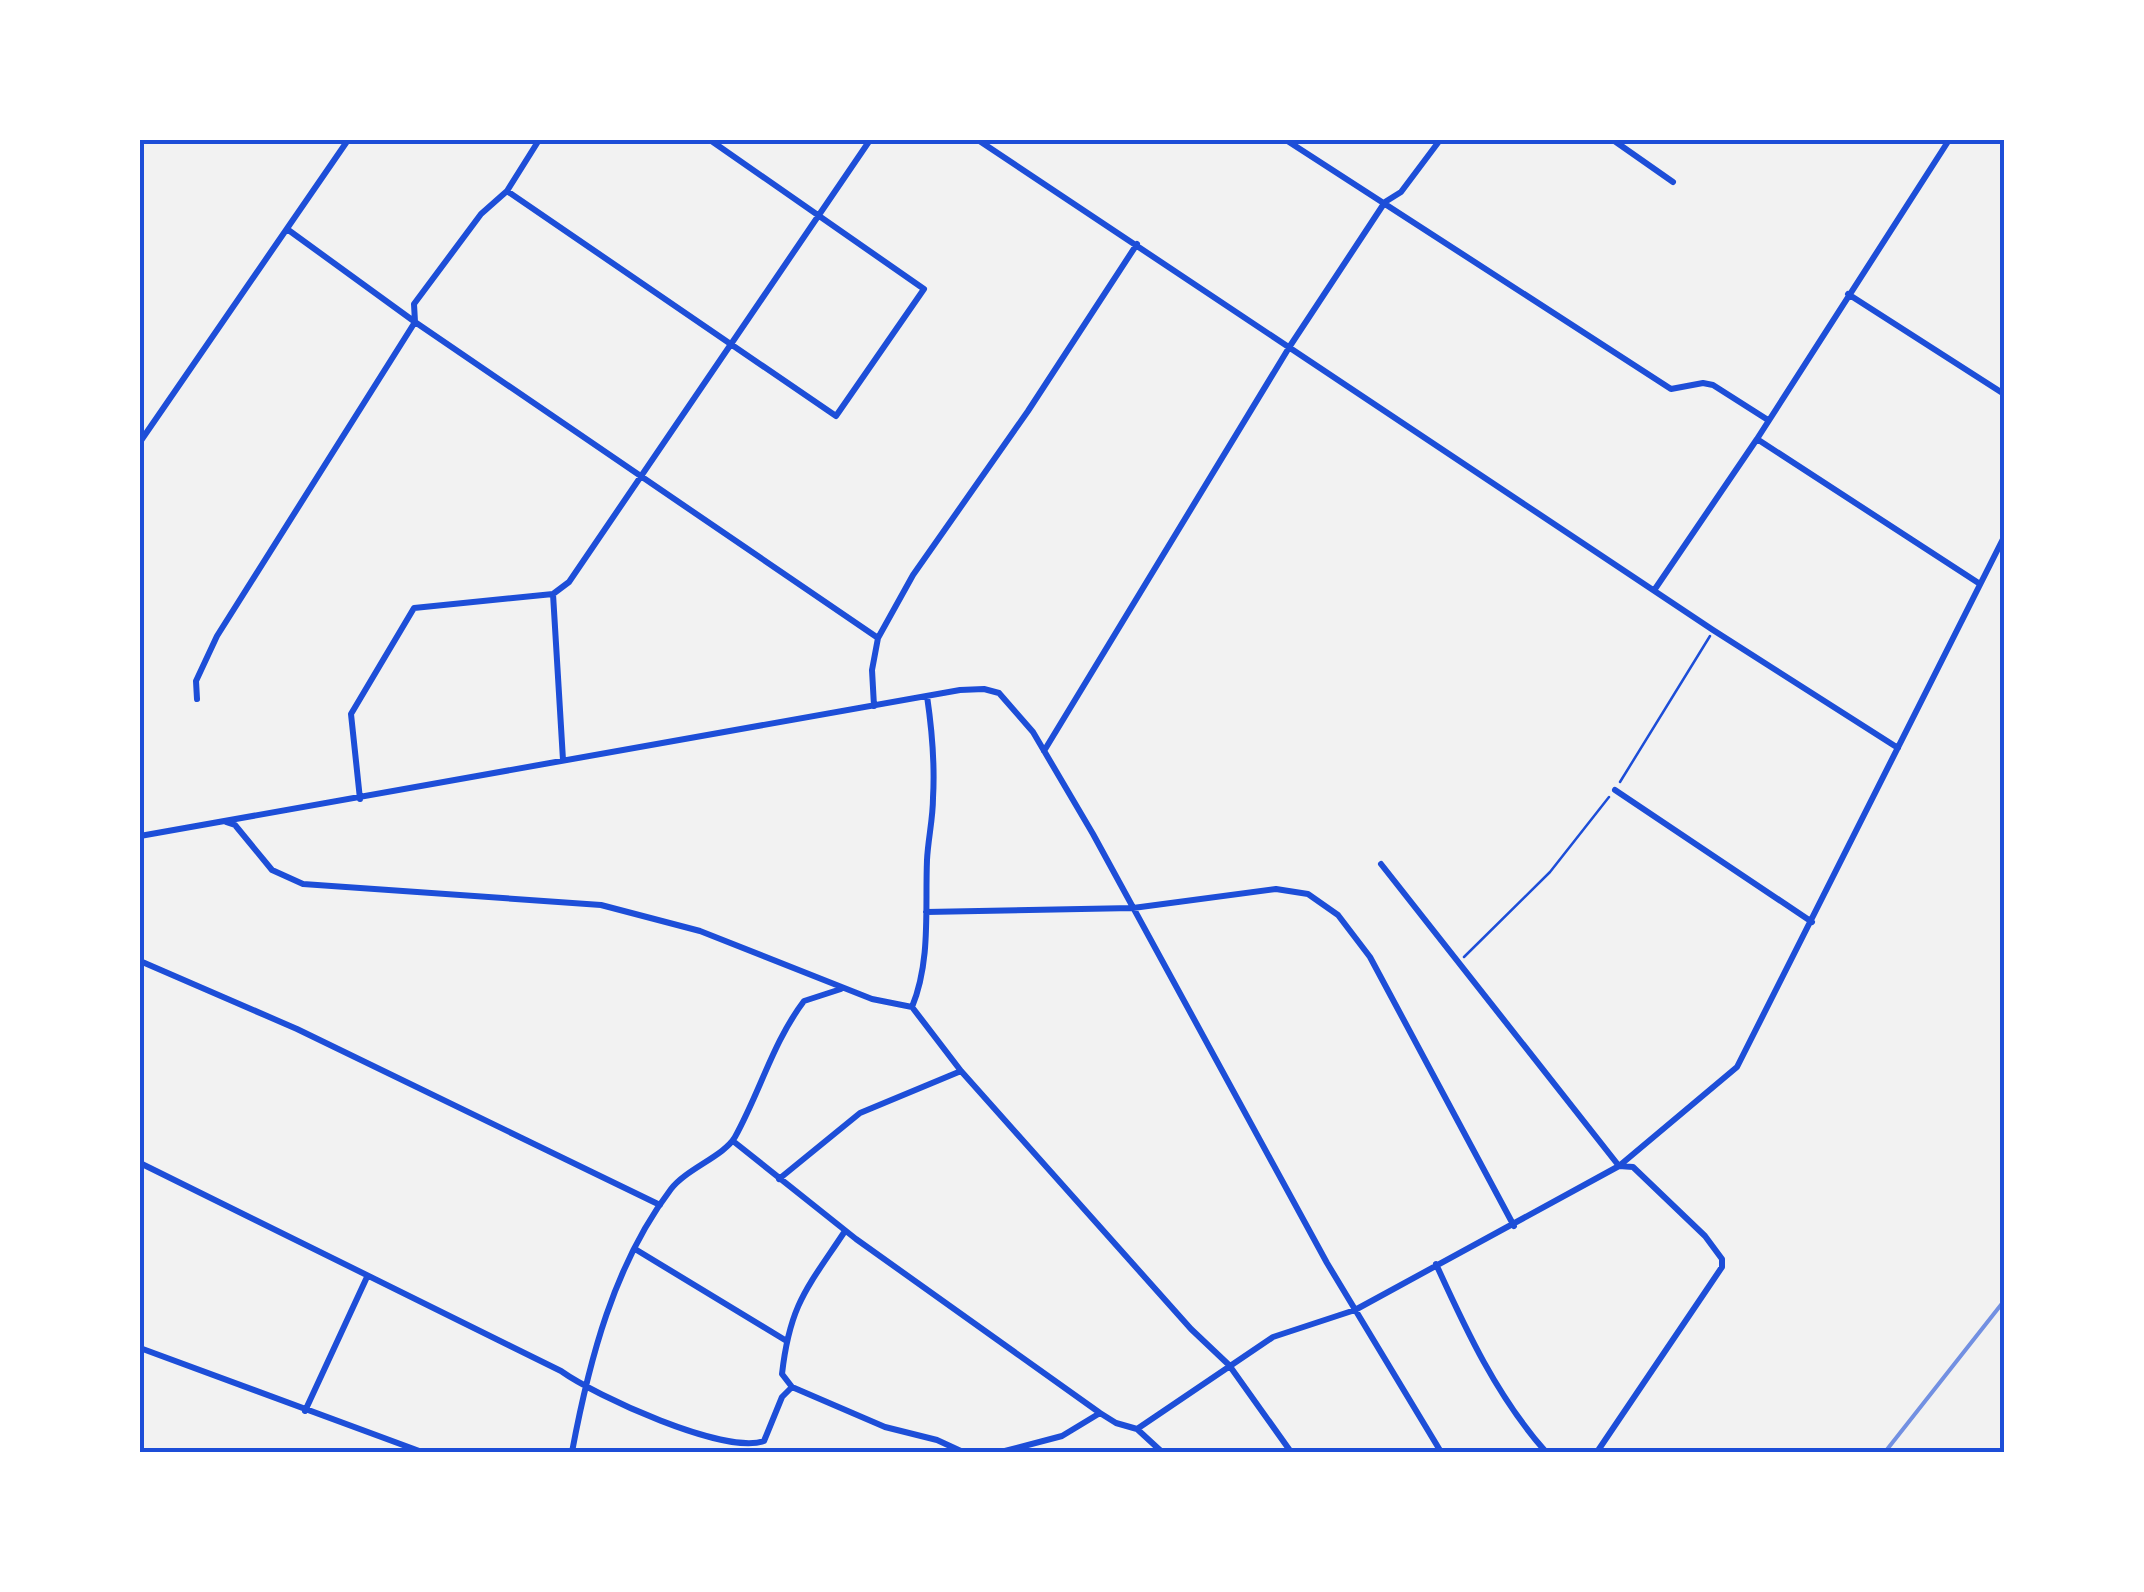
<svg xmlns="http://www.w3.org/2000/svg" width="2144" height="1592" font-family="'Work Sans',sans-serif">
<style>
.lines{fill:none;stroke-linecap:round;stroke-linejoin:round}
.path{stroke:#1d4ed8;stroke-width:2.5}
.minor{stroke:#1d4ed8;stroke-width:6}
.rail{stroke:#7290e2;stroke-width:4}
.neatline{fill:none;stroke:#1d4ed8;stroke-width:4}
</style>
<rect width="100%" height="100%" fill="#f2f2f2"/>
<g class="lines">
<!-- path -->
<path class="path" d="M1620,782L1710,636
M1464,957L1550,872L1609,797"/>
<!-- minor -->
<path class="minor" d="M978,140L1713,630L1898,748
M1286,140L1671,389L1703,383L1713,385L1768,420
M1613,140L1673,182
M507,191L836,416L924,289L710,140
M287,229L415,322L878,638
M1848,294L2004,394
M1757,439L1980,584
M140,442L348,140
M1655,589L1757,439L1949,140
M197,699L196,681L217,636L415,322L414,304L481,214L507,191L539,140
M874,706L872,670L878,638L913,575L1028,411L1137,244
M1044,751L1290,346L1385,202L1401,192L1440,140
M563,760L553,594L569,582L870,140
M1615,790L1812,922
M360,799L351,714L414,608L553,594
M226,822L235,825L272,870L303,884L601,905L700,931L872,999L912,1007L961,1071L1191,1329L1229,1365L1291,1452
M140,836L960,690L984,689L999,693L1033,732L1093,834L1327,1263L1441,1452
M1381,864L1619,1166L1633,1167L1705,1236L1722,1259V1267L1597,1452
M926,912L1133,908L1276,889L1308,894L1338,915L1370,957L1514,1226
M140,961L297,1029L660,1205
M912,1007C931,961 925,909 927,860C928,839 933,819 933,798C935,764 932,730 927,696
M733,1141L856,1239L1100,1413L1116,1423L1137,1429L1162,1452
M140,1163L561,1371C596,1396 724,1455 764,1441L782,1397L792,1387L885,1427L937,1440L963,1452
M779,1179L860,1113L961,1071
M635,1249L785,1340
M1436,1264C1466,1330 1497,1397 1546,1452
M140,1348L422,1452
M792,1387L782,1374C790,1303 808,1287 845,1231
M305,1411L367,1277
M1137,1429L1273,1337L1355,1310L1619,1166L1737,1067L2004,537
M572,1452C589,1361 614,1264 671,1189C686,1169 724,1156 735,1137C760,1092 773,1042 804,1001L841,989
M1001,1452L1062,1436L1100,1413"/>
<!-- rail -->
<path class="rail" d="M1885,1452L2004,1301"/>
</g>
<!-- border -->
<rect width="2144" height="1592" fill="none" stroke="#ffffff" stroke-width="285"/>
<rect x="142" y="142" width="1860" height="1308" class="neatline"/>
</svg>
